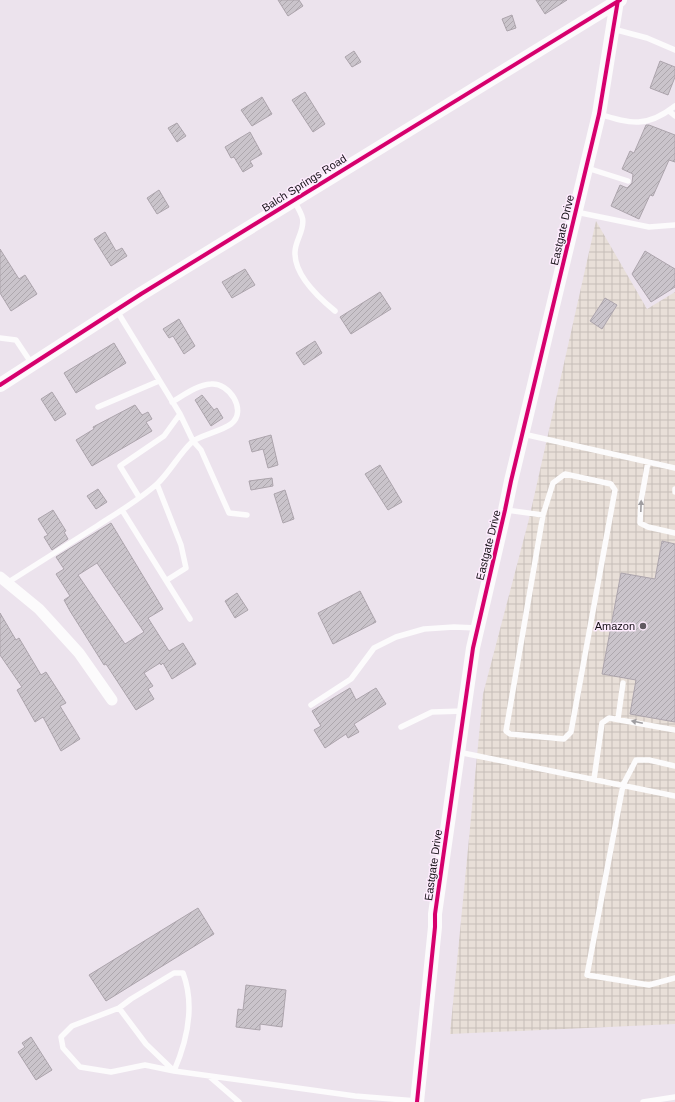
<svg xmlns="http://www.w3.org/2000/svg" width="675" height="1102" font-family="Arial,sans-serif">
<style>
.industrial{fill:url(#industrial-grid)}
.building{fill:url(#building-hatch);stroke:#aca4ac;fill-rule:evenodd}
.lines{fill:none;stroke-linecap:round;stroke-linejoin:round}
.service{stroke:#fcfbfc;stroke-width:5.5}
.minor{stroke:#fcfbfc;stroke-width:11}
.tertiary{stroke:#fcfbfc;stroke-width:14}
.cycleway-casing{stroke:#feecfe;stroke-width:6}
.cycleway{stroke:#d6006c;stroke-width:4}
.oneway{fill:#9f9da0}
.poi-dot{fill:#605961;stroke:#feecfe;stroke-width:1.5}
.labels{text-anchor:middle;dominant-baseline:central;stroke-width:3;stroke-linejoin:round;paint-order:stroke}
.street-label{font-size:11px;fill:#140f15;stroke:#feecfe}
.poi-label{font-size:11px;fill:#140f15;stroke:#feecfe;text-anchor:end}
</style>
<defs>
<pattern id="industrial-grid" width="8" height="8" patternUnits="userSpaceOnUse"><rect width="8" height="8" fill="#e8dfd8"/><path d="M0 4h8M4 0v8" fill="none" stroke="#c6beb8"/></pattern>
<pattern id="building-hatch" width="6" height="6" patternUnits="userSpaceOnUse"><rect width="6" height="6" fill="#cac4cb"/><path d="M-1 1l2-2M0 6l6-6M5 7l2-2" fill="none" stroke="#ada7ad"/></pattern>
</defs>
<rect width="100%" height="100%" fill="#ece3ed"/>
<!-- industrial -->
<path class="industrial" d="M596,221L647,309L675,292V1024L450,1034L483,694L529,519Z"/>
<!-- building -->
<path class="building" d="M278,0H299L303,6L288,16Z
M536,0H567L545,14Z
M512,15L516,28L507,31L502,19Z
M354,51L361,62L352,67L345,57Z
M660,61L675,67V77L668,95L650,88Z
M305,92L325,124L313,132L292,100Z
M262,97L272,114L252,126L241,110Z
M177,123L186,136L177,142L168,128Z
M646,125H649L675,135V162L669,160L653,196L650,195L639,219L611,206L620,185L627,188L632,183L633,174L622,169L630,151L634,153Z
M250,132L262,154L250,161L253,166L243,172L234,157L231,158L225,147Z
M159,190L169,207L157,214L147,198Z
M105,232L116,251L122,248L127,256L111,266L94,239Z
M0,249L19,279L25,275L37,294L11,311L0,293Z
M645,251L675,269V287L651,302L632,274Z
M245,269L255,285L232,298L222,282Z
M380,292L391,309L351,334L340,317Z
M605,298L617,305L602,329L590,321Z
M179,319L195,346L184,354L173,336L169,338L163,329Z
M315,341L322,353L304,365L296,353Z
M114,343L126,363L76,393L64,373Z
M52,392L66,414L55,421L41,399Z
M202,395L214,410L217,408L223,418L211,426L195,400Z
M135,405L142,415L148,412L152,419L146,422L152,431L92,466L76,440L94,429L93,427Z
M271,435L278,465L268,468L263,449L252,452L249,441Z
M380,465L402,502L388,510L365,474Z
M272,478L273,486L251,490L249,481Z
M98,489L107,502L96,509L87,496Z
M285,490L294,519L283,523L274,494Z
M53,510L66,531L64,532L68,539L52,550L44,537L48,535L38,519Z
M111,523L163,609L148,618L169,651L183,643L196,664L172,679L163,663L161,665L160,663L144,673L153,686L148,689L154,699L136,710L106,664L104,665L70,611L64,600L70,596L56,574L64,569L56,557ZM97,563L144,632L125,644L78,575Z
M662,541L675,544V722L630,714L636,680L602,674L621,573L655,579Z
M360,591L376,622L333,644L318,613Z
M237,593L248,610L235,618L225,601Z
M0,613L16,640L19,638L41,675L46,672L66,703L60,706L80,739L61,751L43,717L35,722L17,690L22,687L0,655Z
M350,688L356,700L376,688L386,704L354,724L359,732L348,738L346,734L325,748L314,730L321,726L312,711Z
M198,908L214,934L106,1001L89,975Z
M246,985L286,990L282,1027L260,1024V1030L236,1027L238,1009L243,1010Z
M31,1037L52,1070L36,1080L18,1052L25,1047L22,1043Z"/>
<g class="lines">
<!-- service -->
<path class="service" d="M613,29L647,38L675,50
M669,111L675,116
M599,114C631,124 647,128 675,106
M587,168L628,181
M294,201C303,216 306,220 299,237C297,242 295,247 295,252C294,275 319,298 335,311
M576,212L649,227L675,225
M117,311L180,414L193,441L201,450L229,513L247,515
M0,338L16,340L32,364
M98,407L159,381
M523,434L675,468
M648,462L641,501L640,523L648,527L675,533
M157,484L181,545L186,568L167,580
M675,489V492
M139,497L120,466L164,436L180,414
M122,510L190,619
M506,510L543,515L553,483L565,474L611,484L615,490L571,732L564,739L510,734L506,731L543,515
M7,583C37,564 67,545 97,526C117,513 139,500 157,484C170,472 179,454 192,442C198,436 222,431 231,424C248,411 229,382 211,384C197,385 184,395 172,402
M311,705L351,679L374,648L396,637L424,629L454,627L477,628
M618,719L623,683
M401,727L432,712L464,711
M458,752L675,796
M675,766L649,760H636L623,785L587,975L649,985L675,978
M594,779L602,723L609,718L675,730
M119,1008L72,1026L61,1037L63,1048L80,1067L111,1072L145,1065L174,1071C187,1041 195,1005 183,973H174L131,999L119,1008L146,1044L174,1071L355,1096L417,1101
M210,1077L239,1102
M643,1102L675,1097"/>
<!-- minor -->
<path class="minor" d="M0,577L39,609L79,653L112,700"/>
<!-- tertiary -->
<path class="tertiary" d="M0,385L141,294L620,0
M417,1102L435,927V914L473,648L505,510L511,481L599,114L617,1"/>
<defs>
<path id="cycleway" d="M0,385L141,294L620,0
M417,1102L435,927V914L473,648L505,510L511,481L599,114L618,0"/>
</defs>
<!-- cycleway casing -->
<use href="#cycleway" class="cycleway-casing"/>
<!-- cycleway -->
<use href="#cycleway" class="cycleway"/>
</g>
<!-- one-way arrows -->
<defs><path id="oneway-solid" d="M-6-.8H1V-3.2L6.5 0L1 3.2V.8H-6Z"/></defs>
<g class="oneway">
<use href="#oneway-solid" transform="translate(641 506) rotate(-88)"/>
<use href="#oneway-solid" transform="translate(637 722) rotate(-168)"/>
</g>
<!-- markers -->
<circle class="poi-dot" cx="643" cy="626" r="4"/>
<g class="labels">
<!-- street labels -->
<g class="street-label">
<text transform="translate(304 183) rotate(-32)">Balch Springs Road</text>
<text transform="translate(562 230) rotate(-77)">Eastgate Drive</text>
<text transform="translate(488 545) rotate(-76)">Eastgate Drive</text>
<text transform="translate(433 865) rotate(-82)">Eastgate Drive</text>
</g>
<!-- poi labels -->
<g class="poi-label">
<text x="635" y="626">Amazon</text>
</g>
</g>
</svg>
